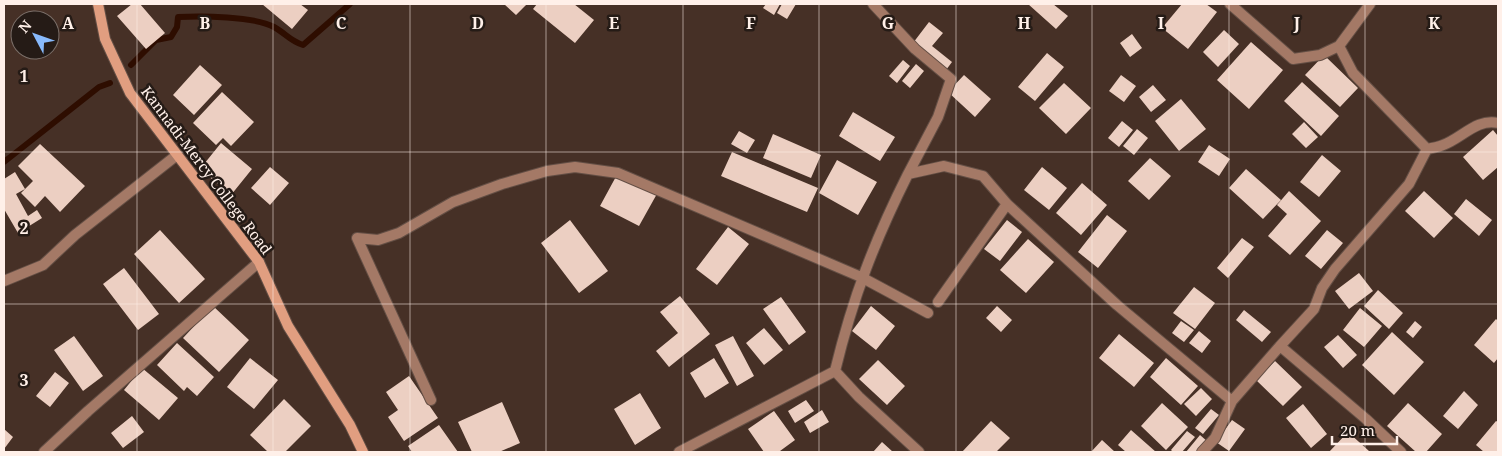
<svg xmlns="http://www.w3.org/2000/svg" width="1502" height="456" font-family="'Noto Serif',serif">
<style>
.lines{fill:none;stroke-linecap:round;stroke-linejoin:round}
.stream{stroke:#2e0d00;stroke-width:6}
.building{fill:#eccfc2}
.minor-casing{stroke:#644f45;stroke-width:12}
.secondary-casing{stroke:#644f45;stroke-width:12}
.minor{stroke:#a47966;stroke-width:10}
.secondary{stroke:#e19e80;stroke-width:10}
.grid{fill:none;stroke:#fff0e9;stroke-width:1;stroke-opacity:0.55}
.labels{text-anchor:middle;dominant-baseline:central;stroke-width:5;stroke-linejoin:round;paint-order:stroke}
.street-label{font-size:15px;fill:#fff0e9;stroke:#251b16}
.grid-label{font-size:16px;text-anchor:middle;font-weight:bold;fill:#fff0e9;stroke:#251b16;stroke-width:5;stroke-linejoin:round;paint-order:stroke}
</style>
<rect width="100%" height="100%" fill="#463026"/>
<g class="lines">
<!-- stream -->
<path class="stream" d="M131,65L156,40L171,37L177,27L178,17C201,16 254,16 274,27C285,33 290,41 303,45L350,4
M4,162L99,87L110,83"/>
</g>
<!-- building -->
<path class="building" d="M132,4H140L165,33L146,49L117,16Z
M262,4H300L308,10L292,29Z
M504,4H527L516,15Z
M537,4H574L594,20L575,43L533,9Z
M766,4H780L774,15L763,8Z
M782,4H796L787,19L777,13Z
M1028,4H1053L1068,16L1056,29Z
M1182,4H1206L1217,12L1188,49L1162,28Z
M929,22L943,33L932,46L952,62L946,70L913,43Z
M1224,30L1239,44L1218,67L1203,52Z
M1132,34L1142,48L1130,57L1120,43Z
M1251,42L1283,70L1249,109L1217,80Z
M1047,53L1064,67L1035,101L1018,87Z
M1324,55L1358,88L1340,107L1305,75Z
M903,60L910,66L897,83L889,76Z
M916,64L924,71L910,88L902,81Z
M200,65L222,85L194,115L173,95Z
M964,75L991,99L975,117L948,92Z
M1121,75L1136,86L1124,102L1109,91Z
M1302,82L1339,116L1321,136L1284,101Z
M1064,83L1091,108L1066,134L1039,108Z
M1153,85L1166,100L1151,112L1139,97Z
M222,92L254,122L231,146L223,138L216,145L193,123Z
M1181,99L1206,129L1179,151L1155,121Z
M853,112L895,137L880,161L839,136Z
M1122,121L1133,130L1119,147L1108,138Z
M1304,122L1318,137L1306,148L1292,134Z
M1137,129L1148,138L1134,155L1123,146Z
M1493,130L1498,136V167L1483,180L1463,157Z
M739,131L755,140L747,153L731,144Z
M773,134L821,155L811,178L763,158Z
M221,143L252,169L231,195L200,169Z
M40,144L85,186L60,212L45,196L35,207L21,193L33,181L18,166Z
M1209,145L1230,159L1219,176L1198,162Z
M732,152L818,188L807,212L721,176Z
M1322,155L1341,171L1319,197L1300,182Z
M1150,158L1171,176L1149,200L1128,181Z
M837,160L877,182L858,215L819,193Z
M270,167L289,183L270,205L251,188Z
M1042,167L1067,188L1049,210L1024,190Z
M1246,169L1281,200L1263,219L1229,188Z
M619,171L658,192L639,226L600,206Z
M15,172L25,189L16,194L28,216L37,210L42,218L18,233L4,209V179Z
M1082,183L1107,205L1081,235L1056,213Z
M1289,191L1321,221L1290,255L1268,236L1287,214L1277,205Z
M1424,191L1453,218L1434,238L1405,211Z
M1466,199L1492,220L1479,236L1454,214Z
M1107,215L1127,231L1098,268L1078,252Z
M570,220L608,271L579,293L541,243Z
M1007,220L1022,232L1000,261L984,249Z
M728,227L749,244L717,285L696,269Z
M160,230L205,279L179,303L134,254Z
M1327,230L1343,243L1321,269L1305,256Z
M1242,238L1254,247L1228,278L1217,268Z
M1028,239L1054,262L1026,293L1000,270Z
M124,268L159,314L138,330L103,284Z
M1359,273L1373,291L1349,309L1335,291Z
M1194,287L1215,303L1195,329L1173,313Z
M1378,290L1403,313L1389,329L1364,306Z
M680,296L710,334L669,367L656,351L678,333L660,312Z
M781,297L806,332L789,345L763,309Z
M213,306L249,340L219,372L183,338Z
M871,306L895,326L876,350L852,331Z
M997,306L1012,320L1001,332L986,318Z
M1360,308L1382,326L1364,347L1343,330Z
M1244,310L1271,332L1262,342L1236,320Z
M1496,319L1498,321V358L1494,363L1474,345Z
M1181,321L1194,330L1184,342L1172,333Z
M1415,321L1422,327L1413,338L1406,332Z
M764,328L783,350L764,365L746,343Z
M1199,331L1211,341L1202,353L1189,343Z
M1392,332L1424,362L1394,395L1362,365Z
M1119,334L1154,363L1134,387L1099,358Z
M1338,335L1357,355L1343,368L1324,347Z
M74,336L103,376L83,391L54,350Z
M733,336L754,376L737,386L715,345Z
M177,343L214,377L197,396L187,387L184,391L157,365Z
M250,358L278,380L254,409L227,387Z
M714,358L729,383L705,398L690,373Z
M1166,358L1198,386L1181,405L1150,377Z
M878,360L905,386L887,405L859,379Z
M1275,361L1302,387L1283,406L1256,380Z
M142,368L178,398L159,420L124,390Z
M55,372L69,383L50,407L36,396Z
M409,376L438,418L404,441L388,417L398,410L386,392Z
M1201,388L1212,399L1196,416L1184,404Z
M1464,391L1478,405L1458,429L1443,416Z
M640,393L661,428L635,445L614,409Z
M284,399L311,426L285,452H268L250,435Z
M806,400L814,411L795,423L788,411Z
M502,402L520,443L499,452H472L458,422Z
M1162,403L1188,427L1166,450L1141,426Z
M1408,403L1442,434L1426,452H1416L1387,426Z
M1303,404L1327,434L1311,448L1286,418Z
M1211,409L1219,415L1203,434L1195,428Z
M822,410L829,422L810,433L804,422Z
M774,411L795,440L780,451L781,452H764L748,429Z
M132,416L144,432L123,448L111,433Z
M1232,420L1245,429L1229,451L1216,442Z
M991,421L1010,438L996,452H962Z
M1496,421L1498,422V452H1484L1476,445Z
M439,425L458,452H412L408,446Z
M4,429L13,437L4,449Z
M1131,430L1156,452H1126L1118,445Z
M1187,431L1195,437L1182,452H1173L1171,450Z
M1348,432L1369,451L1368,452H1329Z
M1200,435L1208,442L1199,452H1186Z
M1102,440L1115,452H1091Z
M882,442L893,452H873Z"/>
<g class="lines">
<defs>
<path id="minor" d="M873,4L915,49L951,79L938,117L908,174
M1230,4L1293,59L1320,55L1339,46
M1370,4L1339,46L1353,73L1427,149
M1427,149C1433,148 1438,147 1443,145C1462,138 1477,118 1498,123
M4,281L43,265L75,235L177,155
M938,302L1007,204
M1280,346L1314,309L1322,288L1335,269L1409,184L1427,149
M835,371L859,397L919,452
M431,400L357,238L378,240L399,233L453,202L502,184L547,171L575,167L618,173L861,277L928,313
M44,452L88,411L259,262
M679,452L835,371C853,297 874,242 908,174L944,166L983,176L1007,204L1117,305L1232,401L1280,346L1366,419L1401,452
M1202,452L1215,438L1232,401"/>
<path id="secondary" d="M98,4L105,39L130,93L259,262L288,326L350,425L363,452"/>
</defs>
<!-- minor casing -->
<use href="#minor" class="minor-casing"/>
<!-- secondary casing -->
<use href="#secondary" class="secondary-casing"/>
<!-- minor -->
<use href="#minor" class="minor"/>
<!-- secondary -->
<use href="#secondary" class="secondary"/>
</g>
<!-- grid -->
<path class="grid" d="M137,4V452M273,4V452M410,4V452M546,4V452M683,4V452M819,4V452M956,4V452M1092,4V452M1229,4V452M1365,4V452M4,152H1498M4,304H1498"/>
<g class="labels">
<!-- street labels -->
<g class="street-label">
<text transform="translate(207 170) rotate(53)">Kannadi-Mercy College Road</text>
</g>
</g>
<g class="grid-label">
<text x="68" y="29">A</text>
<text x="205" y="29">B</text>
<text x="341" y="29">C</text>
<text x="478" y="29">D</text>
<text x="614" y="29">E</text>
<text x="751" y="29">F</text>
<text x="888" y="29">G</text>
<text x="1024" y="29">H</text>
<text x="1161" y="29">I</text>
<text x="1297" y="29">J</text>
<text x="1434" y="29">K</text>
<text x="24" y="82">1</text>
<text x="24" y="234">2</text>
<text x="24" y="386">3</text>
</g>
<!-- border -->
<rect width="1502" height="456" fill="none" stroke="#fff0e9" stroke-width="10"/>
<!-- north arrow -->
<g transform="translate(35 35) rotate(311)"><circle r="24" fill="#251b16" stroke="#7c706a"/>
<path d="M0-4L9 19L0 12L-9 19Z" fill="#88bafc"/>
<text y="-8" font-size="14" font-weight="bold" text-anchor="middle" fill="#fff0e9">N</text>
</g>
<!-- scale -->
<path d="M1332 436v8h65v-8" fill="none" stroke="#fff0e9" stroke-width="2.5"/>
<text x="1340" y="436" font-size="15" fill="#fff0e9" stroke="#251b16" stroke-width="4" paint-order="stroke">20 m</text>
</svg>
